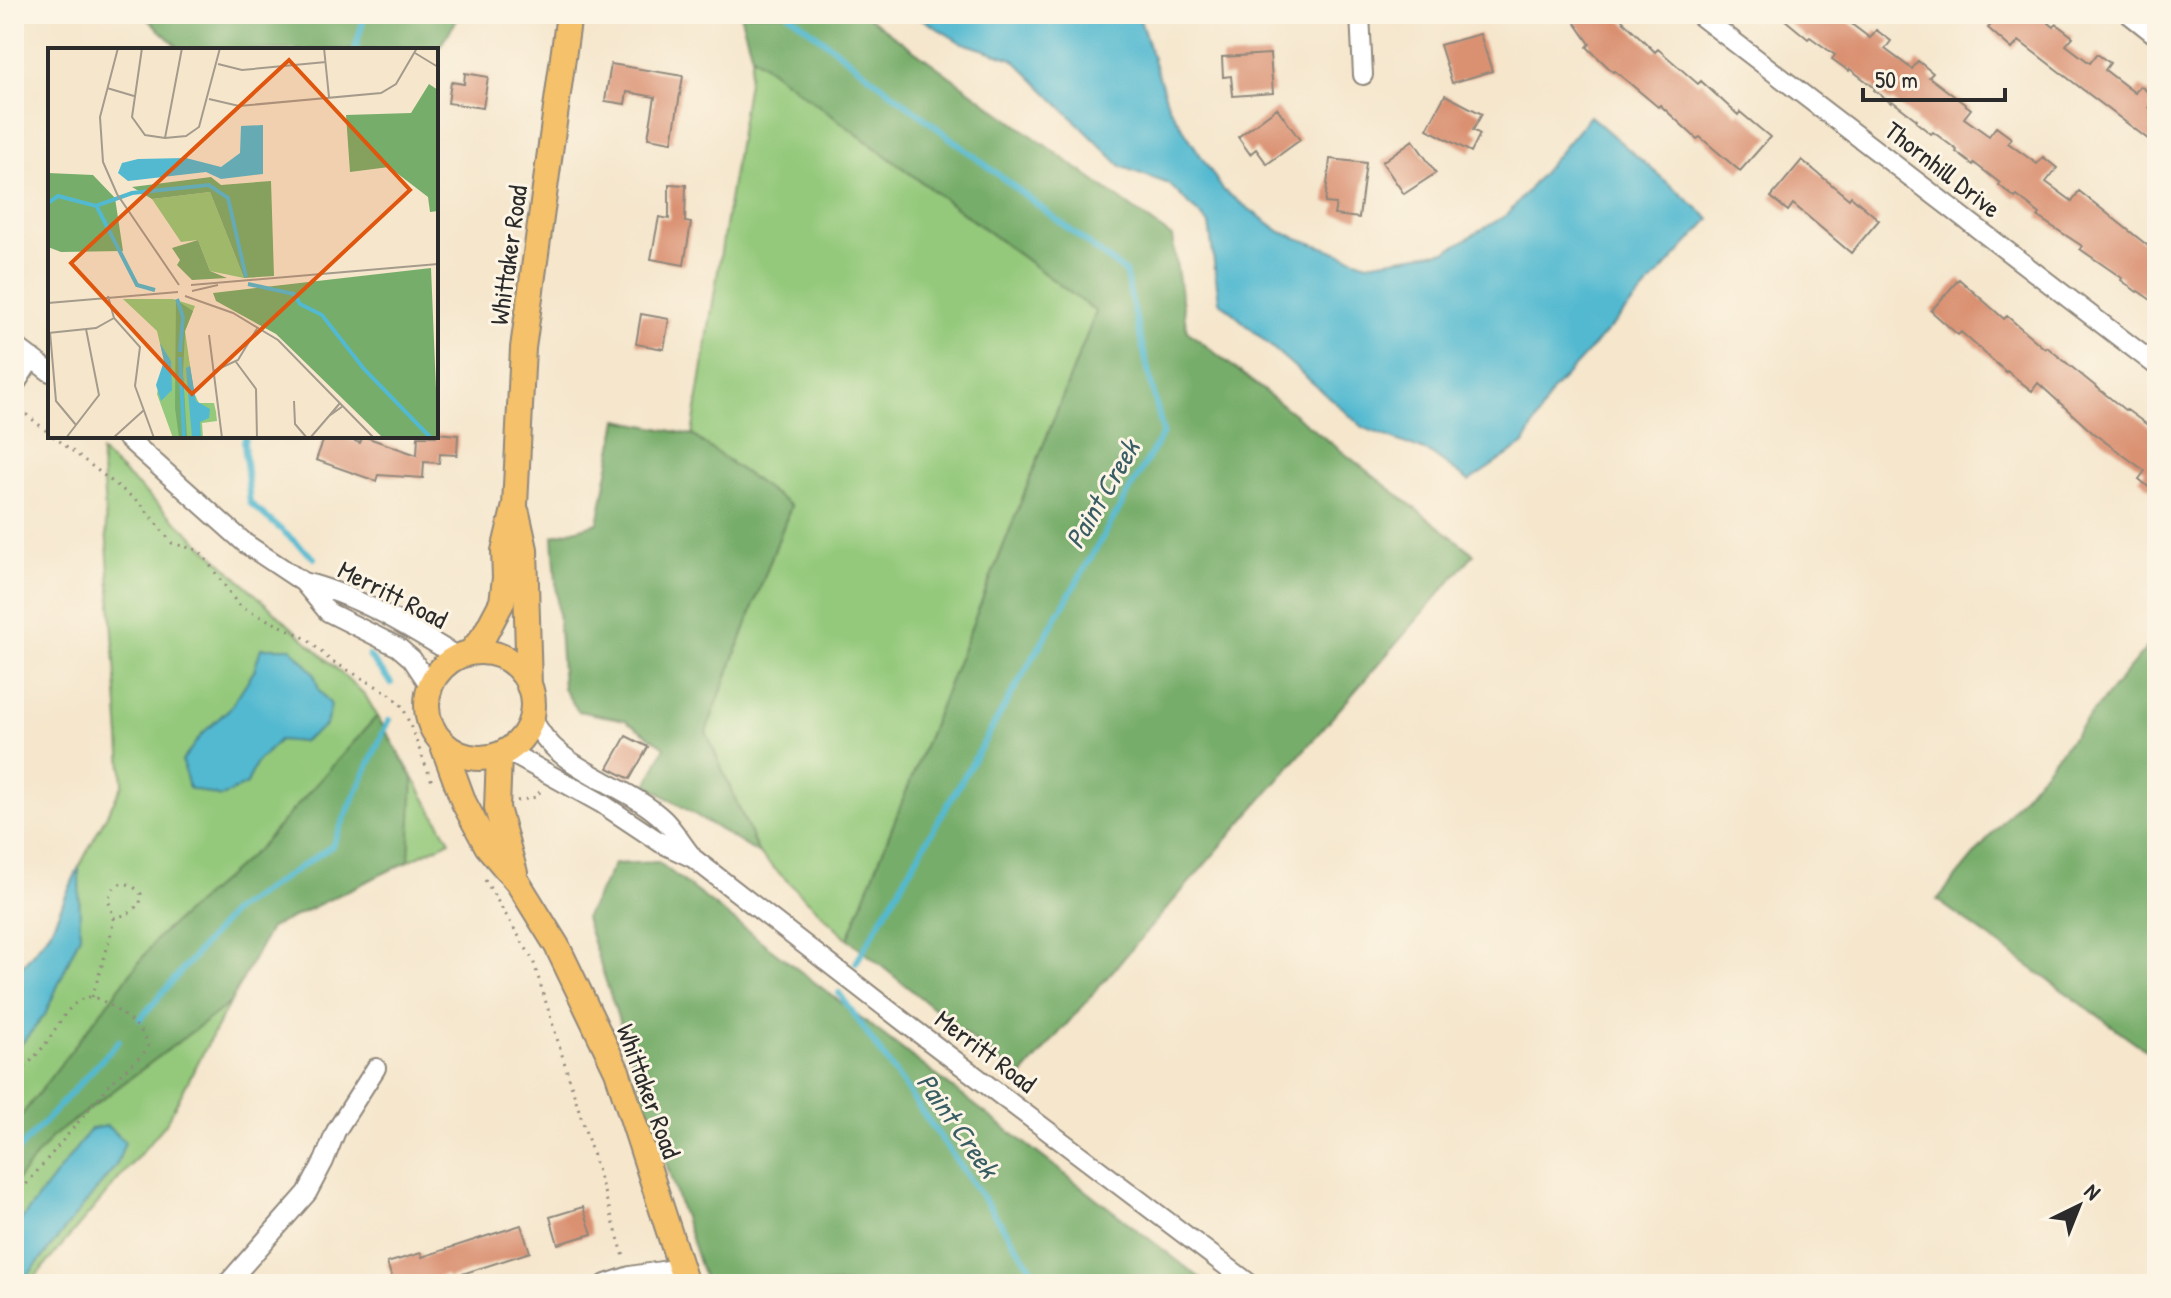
<svg xmlns="http://www.w3.org/2000/svg" width="2171" height="1298" font-family="'Patrick Hand',sans-serif">
<style>
.green{fill:#94c97b;stroke:#607a53;stroke-width:2}
.forest{fill:#77ad6b;stroke:#516c4b;stroke-width:2}
.water{fill:#52b9d0;stroke:#3e727e;stroke-width:2}
.lines{fill:none;stroke-linecap:round;stroke-linejoin:round}
.stream{stroke:#52b9d0;stroke-width:6}
.building{fill:#da9172}
.minor-casing{stroke:#90887c;stroke-width:22}
.major-casing{stroke:#90887c;stroke-width:28}
.path{stroke:#90887c;stroke-width:3;stroke-dasharray:2 6;stroke-linecap:butt}
.minor{stroke:#fff;stroke-width:18}
.major{stroke:#f5c16b;stroke-width:24}
.labels{text-anchor:middle;dominant-baseline:central;stroke-width:6;stroke-linejoin:round;paint-order:stroke}
.street-label{font-size:26px;fill:#2b2b2b;stroke:#fcf5e5}
.water-label{font-size:28px;font-style:italic;fill:#395d65;stroke:#fcf5e5}
.inset-river{fill:none;stroke:#52b9d0;stroke-width:4}
.inset-road{fill:none;stroke:#a49b8c;stroke-width:2}
.view{fill:#df570e;fill-opacity:0.15;stroke:#df570e;stroke-width:4}
.inset-edge{fill:none;stroke:#2b2b2b;stroke-width:4}
</style>
<rect width="100%" height="100%" fill="#fcf5e5"/>
<filter id="ink" filterUnits="userSpaceOnUse"><feTurbulence type="fractalNoise" baseFrequency=".0125" numOctaves="2"/><feDisplacementMap in="SourceGraphic" scale="16" xChannelSelector="R" yChannelSelector="G"/><feConvolveMatrix kernelMatrix="1 2 1 2 8 2 1 2 1" color-interpolation-filters="sRGB"/></filter>
<filter id="wash" filterUnits="userSpaceOnUse"><feTurbulence type="fractalNoise" baseFrequency=".006" numOctaves="4" result="noise"/><feDisplacementMap in="SourceGraphic" scale="32" xChannelSelector="R" yChannelSelector="G"/><feGaussianBlur stdDeviation="1.8" result="paint"/><feColorMatrix in="noise" values="0 0 0 0 0 0 0 0 0 0 0 0 0 0 0 0 0 1.4 0 .05"/><feComposite in="paint" operator="in"/></filter>
<g filter="url(#wash)">
<rect width="100%" height="100%" fill="#f5e6cc"/>
<!-- green -->
<path class="green" d="M752,56L1096,312L848,939L759,854L706,732L791,506L692,435Z
M101,452L365,695L450,841L269,928L165,1125L29,1284H14V976L50,932L79,867L123,784Z"/>
<!-- forest -->
<path class="forest" d="M142,14H461L436,52V50H181Z
M740,14H864L1172,237L1187,331L1474,554L1020,1078L848,939L1096,312L752,56Z
M618,420L692,435L791,506L706,732L759,854L647,785L665,747L625,720L578,711L563,688L553,536L598,523Z
M2157,635V1058L1937,900Z
M377,716L413,778L409,861L270,928L230,1003L52,1137L14,1184V1125L159,936L259,848Z
M658,862L1208,1284H706L585,918L614,864Z"/>
<!-- water -->
<path class="water" d="M914,14H1138L1169,107L1223,190L1281,232L1367,263L1446,251L1508,214L1590,116L1710,219L1552,391L1524,444L1469,481L1430,453L1364,428L1219,301L1209,224L1169,184L1122,167L1013,59L960,42Z
M261,648H291L314,673L319,690L331,705L326,725L302,742L279,740L256,763L247,784L221,797L189,788L182,761L202,734L230,708L254,671Z
M79,867L80,935L45,1015L14,1053V976L50,932Z
M107,1126L125,1142L117,1164L21,1284H14V1229L91,1129Z"/>
<g class="lines">
<!-- stream -->
<path class="stream" d="M789,14L1125,272L1163,433L856,963
M355,50L365,14
M246,436L244,442L250,503L314,558
M369,656L391,683
M839,993L1034,1271L1032,1284
M140,1019L232,912L332,846L389,720
M14,1155L119,1041"/>
</g>
<g id="blocks">
<!-- building -->
<path class="building" d="M1569,14H1616L1655,52L1658,49L1698,84L1701,81L1738,115L1740,112L1770,137L1740,171L1700,137L1697,139L1660,105L1658,107L1615,71L1613,72L1587,47L1590,44Z
M1778,14H1838L1870,38L1876,30L1891,41L1885,49L1912,69L1918,61L1933,73L1929,77L1971,109L1964,118L1989,136L1996,127L2011,138L2008,143L2037,164L2043,157L2057,168L2046,182L2072,201L2079,191L2157,253V292L2151,300L2138,291L2137,292L2121,280L2122,278L2080,249L2082,246L2038,217L2040,214L2017,196L2015,198L1999,185L2000,183L1974,163L1973,165L1956,152L1957,150L1933,132L1931,134L1916,122L1917,120L1892,101L1891,103L1874,90L1875,88L1850,69L1849,71L1832,59L1835,55L1810,37L1808,39Z
M2000,14H2038L2054,27L2056,24L2073,37L2066,45L2090,63L2097,54L2110,63L2105,70L2135,93L2140,86L2156,98L2149,107L2157,113V146L2019,41L2012,49L1988,28Z
M1480,34L1492,71L1452,83L1440,45Z
M1270,54L1273,93L1233,96L1231,76L1223,77L1222,57Z
M611,64L683,76L672,142L648,138L655,97L627,92L625,104L605,101Z
M465,73L488,77L483,108L448,103L451,82L464,84Z
M1445,95L1482,114L1473,130L1480,134L1471,152L1427,129Z
M1277,108L1300,140L1267,164L1256,149L1250,154L1238,137Z
M1413,140L1436,173L1404,194L1382,162Z
M1330,159L1366,163L1359,218L1334,215L1336,204L1325,203Z
M1802,160L1849,199L1851,196L1879,220L1851,253L1793,204L1788,211L1771,197Z
M669,184L686,185L685,222L691,223L684,265L651,259L659,217L669,219Z
M1959,279L2004,319L2007,316L2045,349L2047,347L2126,411L2127,410L2157,432V494L2139,479L2145,471L2093,433L2038,383L2032,391L2007,371L2006,372L1961,332L1958,335L1931,311Z
M641,314L669,319L664,349L636,344Z
M436,433L458,435L457,455L440,454L439,463L424,462L423,478L378,475L376,481L316,460L325,436H341L360,443L363,436L417,455L418,436H436Z
M626,736L648,747L630,779L608,768Z
M583,1207L592,1234L558,1244L550,1217Z
M521,1225L530,1252L447,1279L446,1275L416,1284H394L387,1263L421,1253L422,1257Z"/>
</g>
</g>
<g filter="url(#ink)">
<use href="#blocks" fill-opacity="0" stroke="#90887c" stroke-width="2"/>
<g class="lines">
<defs>
<path id="minor" d="M1360,14L1363,75
M1698,14L2157,366
M2129,14L2157,36
M14,345L50,372
M14,386L32,358
M125,436L246,544L303,582L328,612L398,647L412,659L430,686
M303,582C358,595 410,628 458,657
M532,716C553,770 625,782 664,820C674,830 682,844 691,855
M507,751L601,803L661,843L693,858L912,1028L1250,1284
M227,1284L307,1193L324,1161L336,1131L376,1068
M606,1284L630,1276L681,1268"/>
<path id="major" d="M517,513L525,549L529,686
M427 705a53 53 0 1 1 106 0a53 53 0 1 1-106 0Z
M470,653L484,636L502,602L505,578L504,551L515,505L523,348L569,14
M442,743L464,803L487,846L518,883L557,946L617,1071L686,1284
M499,755L497,808L515,873"/>
</defs>
<!-- minor casing -->
<use href="#minor" class="minor-casing"/>
<!-- major casing -->
<use href="#major" class="major-casing"/>
<!-- path -->
<path class="path" d="M14,404L50,434
M53,436L141,504L172,543L200,551L237,603L244,609L296,633L308,640L330,660L390,694L403,707L432,782
M517,801L536,797L541,790
M485,880L533,960L624,1257
M92,997C96,983 115,928 113,917C112,908 106,903 111,893C118,877 133,884 141,894L140,904L128,914L114,918
M14,1079C24,1068 35,1057 44,1046C55,1032 70,997 90,997C101,998 115,1008 123,1015C134,1023 149,1036 148,1049L109,1085L14,1199"/>
<!-- minor -->
<use href="#minor" class="minor"/>
<!-- major -->
<use href="#major" class="major"/>
</g>
</g>
<g class="labels">
<!-- street labels -->
<g class="street-label">
<text transform="translate(1943 169) rotate(38)">Thornhill Drive</text>
<text transform="translate(508 255) rotate(-82)">Whittaker Road</text>
<text transform="translate(393 594) rotate(27)">Merritt Road</text>
<text transform="translate(986 1051) rotate(37)">Merritt Road</text>
<text transform="translate(649 1091) rotate(70)">Whittaker Road</text>
</g>
<!-- water labels -->
<g class="water-label">
<text transform="translate(1102 494) rotate(-60)">Paint Creek</text>
<text transform="translate(958 1125) rotate(55)">Paint Creek</text>
</g>
</g>
<!-- overview -->
<g transform="translate(48 48)">
<rect width="390" height="390" fill="#f5e6cc"/>
<path d="M162,144L196,230L162,223L150,192L133,194L104,151ZM75,251H125L147,258L137,283L146,345L151,355H166L168,364L169,373L154,375L155,390H125L109,346L116,313L109,283Z" fill="#94c97b"/>
<path d="M381,36L390,42V163L382,164L380,149L341,119L302,124L298,67L363,65ZM0,125L45,127L67,150L75,203L13,204L0,199ZM163,129L173,137L223,133L226,228L196,230L162,144L104,151L84,139ZM150,192L162,223L179,230L144,232L129,217L132,212L124,200ZM383,220L390,390H335L228,286L168,253L165,245ZM128,252L145,263L137,283L135,325L139,390H131L127,360Z" fill="#77ad6b"/>
<path d="M215,77V126L173,131L158,124L80,133L70,125L74,115L90,111L138,110L173,119L192,105L193,78ZM112,295L123,313L124,342L113,353L108,337L116,313ZM142,318L148,353L162,361L161,370L152,374L153,390H144L138,320Z" fill="#52b9d0"/>
<path class="inset-river" d="M0,155L10,148L48,158L84,145L161,137L180,150L198,229M49,159L89,237L107,242M200,236L246,246L252,256L274,267L316,321L383,390M129,251L135,269L132,304M132,309L136,390"/>
<path class="inset-road" d="M70,0L52,69L55,114L69,146L131,237M94,0L84,69L97,87L117,90L138,88L151,79L172,0M276,0L281,49M367,5L390,19M170,16L194,22L278,14M59,40L86,48M161,51L191,58L333,45L348,36L369,0M117,90L134,0M143,237L390,216M144,243L170,237M60,248L66,270L92,299L87,338L106,390M137,248L185,265L230,292L326,390M0,255L130,244M2,284L8,353L28,377M0,285L48,280L66,270M161,287L174,390M188,314L208,341L209,390M166,323L190,312L210,279M246,353L247,376L259,390M292,355L281,368L295,358M18,390L51,347L38,281M65,390L96,362M262,390L281,368"/>
<path class="view" d="M241,12L362,142L144,346L23,215Z"/>
<rect width="390" height="390" class="inset-edge"/>
</g>
<!-- margin -->
<rect width="2171" height="1298" fill="none" stroke="#fcf5e5" stroke-width="48"/>
<!-- north arrow -->
<g transform="translate(2079 1206) rotate(43)" stroke="#fcf5e5" stroke-width="6" paint-order="stroke">
<path d="M0-6L14 30L0 20L-14 30Z" fill="#2b2b2b"/>
<text y="-12" font-size="22" font-weight="bold" text-anchor="middle" fill="#2b2b2b">N</text>
</g>
<!-- scale -->
<path d="M1863 88v12h142v-12" fill="none" stroke="#2b2b2b" stroke-width="4"/>
<text x="1875" y="88" font-size="24" fill="#2b2b2b" stroke="#fcf5e5" stroke-width="6" paint-order="stroke">50 m</text>
</svg>
